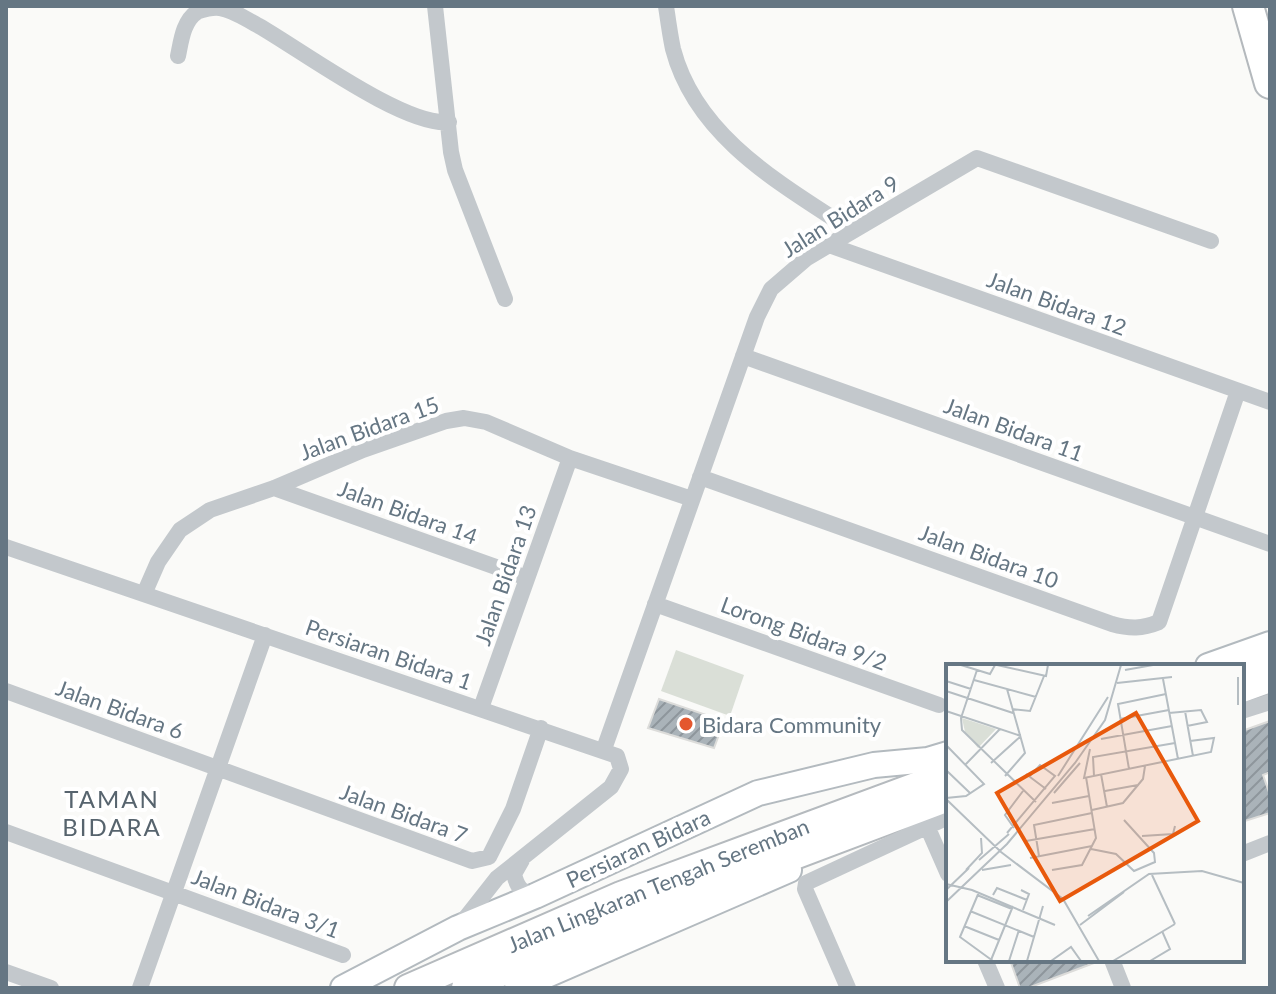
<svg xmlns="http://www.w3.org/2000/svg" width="1276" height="994" font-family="Lato,sans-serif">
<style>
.green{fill:#dadfd7}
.building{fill:url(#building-hatch);stroke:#dcdcda;stroke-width:2}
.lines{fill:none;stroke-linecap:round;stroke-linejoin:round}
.secondary-casing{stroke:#b3babf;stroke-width:28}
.primary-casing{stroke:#b5babe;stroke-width:30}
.highway-casing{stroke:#b4b9bd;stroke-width:34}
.street{stroke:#c3c8cc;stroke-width:16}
.secondary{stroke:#fff;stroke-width:24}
.primary{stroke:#fff;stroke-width:26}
.highway{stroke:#fff;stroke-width:30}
.poi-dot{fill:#e4572e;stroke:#fff;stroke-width:3}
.labels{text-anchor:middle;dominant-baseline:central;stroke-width:8;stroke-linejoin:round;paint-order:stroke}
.street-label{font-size:22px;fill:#657683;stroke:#fff}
.poi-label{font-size:22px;fill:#657683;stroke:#fff;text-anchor:start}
.neighbourhood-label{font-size:24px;letter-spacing:2px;fill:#57646e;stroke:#fff}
.inset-road{fill:none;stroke:#b5bdc2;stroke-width:2}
.view{fill:#e8590c;fill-opacity:0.15;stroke:#e8590c;stroke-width:4}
.inset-edge{fill:none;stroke:#657683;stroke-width:4}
</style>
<defs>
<pattern id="building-hatch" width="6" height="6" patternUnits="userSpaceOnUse" patternTransform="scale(2)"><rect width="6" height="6" fill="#aab3b9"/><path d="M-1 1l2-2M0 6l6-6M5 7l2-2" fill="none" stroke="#8e969c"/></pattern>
</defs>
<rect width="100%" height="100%" fill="#fafaf8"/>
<!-- green -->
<path class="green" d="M676,650L744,675L730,716L661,691Z"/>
<!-- building -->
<path class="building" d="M659,699L724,721L714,748L648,728Z
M1270,721V772L1263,775L1270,795V813L1242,822V731Z
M1010,960H1098L1099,961L1028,988H1020Z"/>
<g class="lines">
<defs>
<path id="secondary" d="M1208,666L1270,644
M343,988L458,928L535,896L758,793L874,765L928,760L948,754
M517,988L789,870"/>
<path id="primary" d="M1242,669L1270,659
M1242,689L1270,679
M408,988L621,895L948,774
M465,988L643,913L948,798"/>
<path id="highway" d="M1248,6L1270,83"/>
</defs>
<!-- secondary casing -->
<use href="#secondary" class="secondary-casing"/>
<!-- primary casing -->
<use href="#primary" class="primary-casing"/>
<!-- highway casing -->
<use href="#highway" class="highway-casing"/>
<!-- street -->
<path class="street" d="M435,6L451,152L455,170L505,299
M666,6C668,20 670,35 673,49C696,137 781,184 851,230
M178,56C181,42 183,21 197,12C202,9 214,7 220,8C234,10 247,20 259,26C301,50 405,127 449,122
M829,245L1270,402
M743,356L1270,544
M700,477L1112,624C1130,629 1142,629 1159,622L1238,391
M274,488L527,578
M6,547L617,756L621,769L611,787L497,878L460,925
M144,594L158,562L180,530L210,510L274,488L363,450L446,421L464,418L486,422L570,458L692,499
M655,604L939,705
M6,691L472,861L489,857L513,809L541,728
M481,708L570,458
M1242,711L1270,702
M604,749L757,317L771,289L807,258L977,158L1211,241
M927,826L948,874
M6,832L343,955
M1242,854L1270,843
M522,860L514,874C517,887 521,892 535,896
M985,960L997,988
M1112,960L1123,988
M6,972L51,988
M140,988L265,635
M848,988L805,889L806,883L948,817"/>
<!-- secondary -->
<use href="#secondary" class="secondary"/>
<!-- primary -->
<use href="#primary" class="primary"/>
<!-- highway -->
<use href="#highway" class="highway"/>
</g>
<!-- markers -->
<circle class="poi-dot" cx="686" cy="724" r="8"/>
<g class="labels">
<!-- street labels -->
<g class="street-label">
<text transform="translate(840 216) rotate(-32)">Jalan Bidara 9</text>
<text transform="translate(1057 303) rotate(20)">Jalan Bidara 12</text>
<text transform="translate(369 428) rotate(-20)">Jalan Bidara 15</text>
<text transform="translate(1014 429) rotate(20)">Jalan Bidara 11</text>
<text transform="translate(408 512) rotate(20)">Jalan Bidara 14</text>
<text transform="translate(989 556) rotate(20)">Jalan Bidara 10</text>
<text transform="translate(505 575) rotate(-71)">Jalan Bidara 13</text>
<text transform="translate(804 633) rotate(20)">Lorong Bidara 9/2</text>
<text transform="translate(389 654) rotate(19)">Persiaran Bidara 1</text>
<text transform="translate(120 709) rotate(20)">Jalan Bidara 6</text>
<text transform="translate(404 813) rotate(20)">Jalan Bidara 7</text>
<text transform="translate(638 848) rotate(-25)">Persiaran Bidara</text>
<text transform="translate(658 885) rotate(-22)">Jalan Lingkaran Tengah Seremban</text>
<text transform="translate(266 903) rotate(21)">Jalan Bidara 3/1</text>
</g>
<!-- poi labels -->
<g class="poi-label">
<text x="702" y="724">Bidara Community</text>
</g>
<!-- neighbourhood labels -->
<g class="neighbourhood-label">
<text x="112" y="798">TAMAN<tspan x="112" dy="28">BIDARA</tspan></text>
</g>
</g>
<!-- overview -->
<g transform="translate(946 664)">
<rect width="298" height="298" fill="#fafaf8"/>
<path d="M16,54L50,65L32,84L19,68Z" fill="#dadfd7"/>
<path class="inset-road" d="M15,1L44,10L49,1M51,1L100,12L102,1M31,6L15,54L16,66L90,138M179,6L207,1M217,15L232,95M28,16L90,33M0,17L25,25M171,19L226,13M0,27L67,49M292,41V13M66,45L84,47L98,12M0,47L75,72M239,47L247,92M223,49L255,46L261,58L241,62M174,55L223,46M155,75L226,62M0,81L38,120L20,132L0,134M144,85L138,114L265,88L268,74L244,77M45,99L75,72M19,101L54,65M183,105L172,40L220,30M0,106L24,129M80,110L100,125M155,110L161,143M59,112L79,89L61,25M112,112L162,33M148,112L147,93L229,79M159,127L192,121M108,129L134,99M0,135L55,188L117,235L153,297M106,139L143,132M146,146L177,139L197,115L199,102M68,164L59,151L77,127M61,169L109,112L94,101L83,113M196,172L227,170L229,162M80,177L149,165M145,185L170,190L188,207L209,198L208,189L178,156M93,192L88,161L146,149M84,194L146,182M33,196L63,170M20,206L36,189L35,174M36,206L65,201M106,206L136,201L150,174L140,113M206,211L229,260M0,220L26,226L109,261M0,226L23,204M75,226L83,230L77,246M33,228L14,273L47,297M31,231L66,245M47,231L51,224L81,236M0,238L61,180L129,99L159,56L175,1M24,247L88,273M142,252L203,210L256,207L298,219M134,261L178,228M18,262L53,276M45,296L67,242M63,297L73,266M81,297L97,242M105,297L125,283L135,297M167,297L229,260M204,297L224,285L216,267"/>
<path class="view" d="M190,49L252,157L114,237L51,129Z"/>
<rect width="298" height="298" class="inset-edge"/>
</g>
<!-- border -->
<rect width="1276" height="994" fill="none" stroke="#657683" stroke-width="16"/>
</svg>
